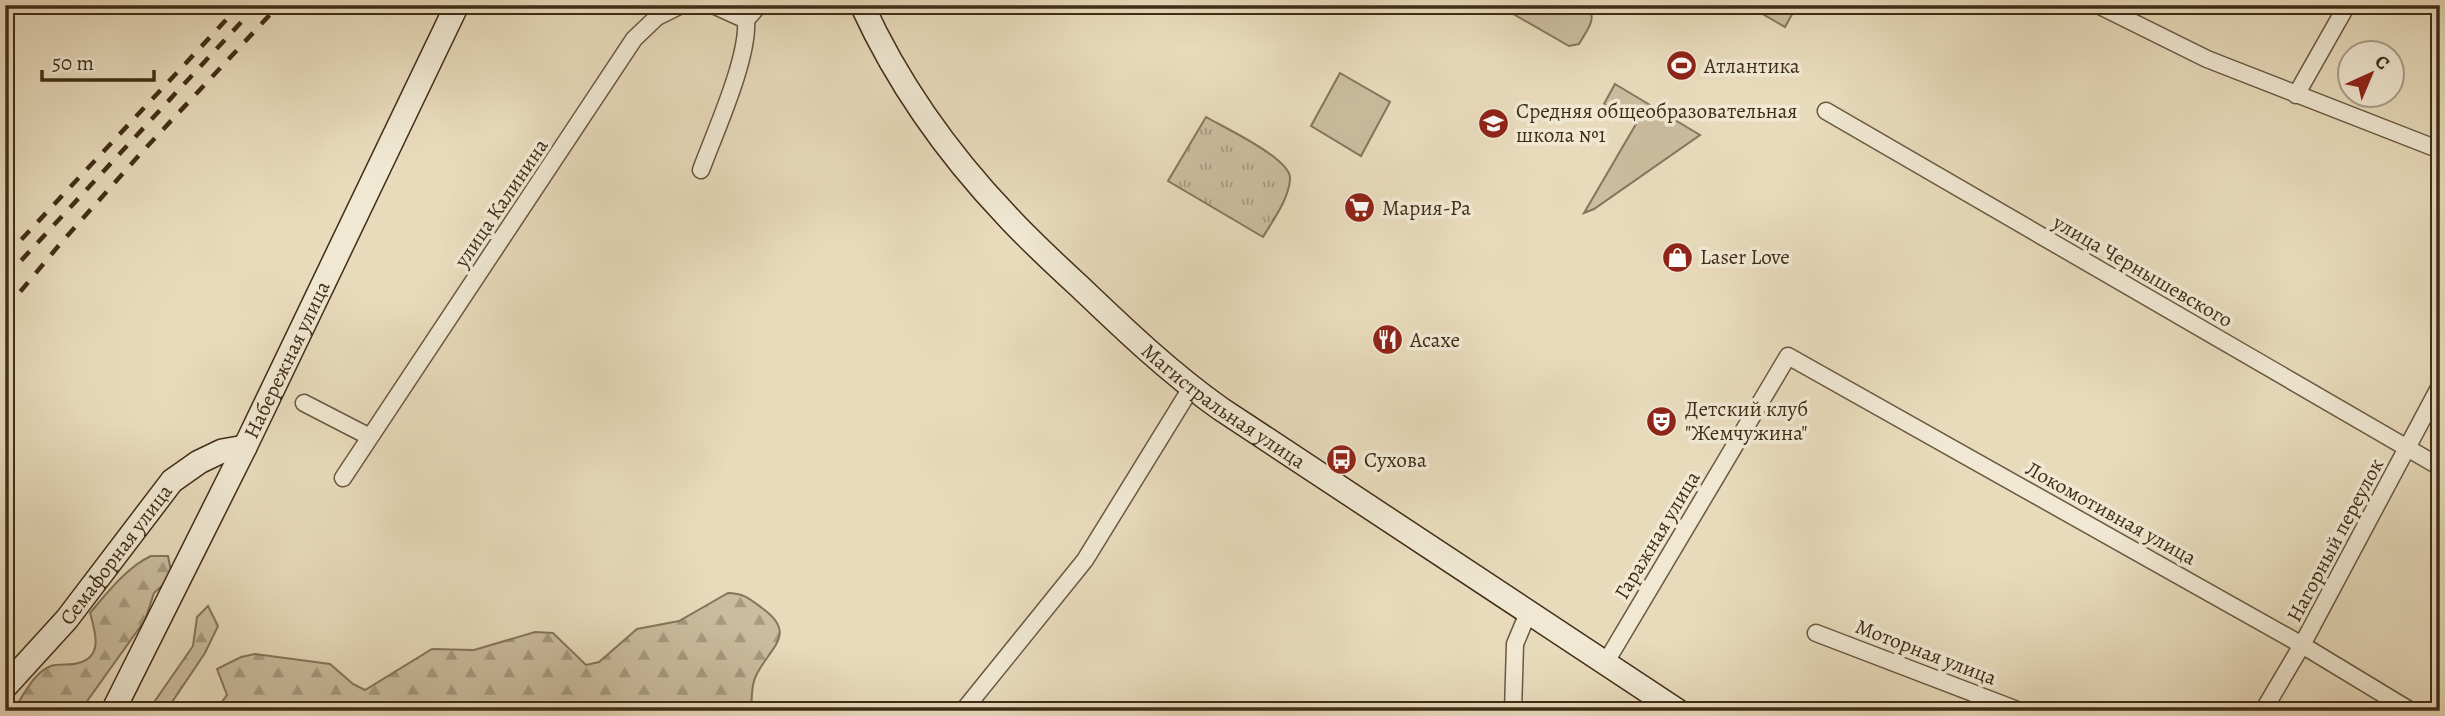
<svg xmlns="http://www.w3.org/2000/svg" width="2445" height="716" font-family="Alegreya,serif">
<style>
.grass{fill:url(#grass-tufts);stroke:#86755c;stroke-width:2}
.forest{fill:url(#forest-firs);stroke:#86755c;stroke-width:2}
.green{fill:#cbbda0;stroke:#86755c;stroke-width:2}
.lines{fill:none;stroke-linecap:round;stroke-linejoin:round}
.street-casing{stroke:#6a5840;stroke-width:19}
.secondary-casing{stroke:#402d17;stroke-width:26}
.street{stroke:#f0e8d3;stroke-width:16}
.secondary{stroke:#f0e8d3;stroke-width:23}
.rail{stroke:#402d17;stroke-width:4.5;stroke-dasharray:12 12;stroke-linecap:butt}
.labels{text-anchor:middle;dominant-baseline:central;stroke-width:7;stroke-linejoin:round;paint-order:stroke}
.poi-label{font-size:21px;fill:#402d17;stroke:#f0e8d3;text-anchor:start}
.street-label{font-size:21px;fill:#402d17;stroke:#f0e8d3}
</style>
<defs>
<pattern id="grass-tufts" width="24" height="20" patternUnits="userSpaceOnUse" patternTransform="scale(1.75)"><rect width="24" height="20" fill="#cbbda0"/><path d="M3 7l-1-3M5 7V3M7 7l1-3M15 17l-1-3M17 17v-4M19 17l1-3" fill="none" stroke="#a69a81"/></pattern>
<pattern id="forest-firs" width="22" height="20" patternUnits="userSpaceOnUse" patternTransform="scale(1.75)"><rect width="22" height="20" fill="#cbbda0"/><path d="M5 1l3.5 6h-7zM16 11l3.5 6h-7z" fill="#a69a81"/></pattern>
</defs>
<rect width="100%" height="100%" fill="#e8dbbc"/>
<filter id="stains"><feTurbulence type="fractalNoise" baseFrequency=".00286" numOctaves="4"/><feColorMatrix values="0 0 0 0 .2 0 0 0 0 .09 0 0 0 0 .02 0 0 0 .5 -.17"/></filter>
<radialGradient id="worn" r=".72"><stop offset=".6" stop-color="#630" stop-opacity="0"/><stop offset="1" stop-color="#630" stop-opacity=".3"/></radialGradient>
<!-- grass -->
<path class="grass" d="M1206,117C1223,127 1292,159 1290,179C1289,199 1273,220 1263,237L1168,181Z"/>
<!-- forest -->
<path class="forest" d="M151,556H168L171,571L164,584L154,593L145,620L80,711H13C23,696 34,672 51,666C60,663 70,666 78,663C104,657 95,631 90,613C107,593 127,567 151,556Z
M728,593C743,593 750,599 762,608C800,635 767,649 755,678C751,687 752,701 751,711H206L218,707L227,695L217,669L241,657L255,654L330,664L353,684L365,690L432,649L474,650L535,632L553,633L586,665L599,662L637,629L679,621Z
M208,606L218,626L205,653L166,711H148L193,646L197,617Z"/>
<!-- green -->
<path class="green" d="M1504,5H1585C1600,17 1586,31 1579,44L1569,46L1508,11Z
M1747,5H1797L1785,27Z
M1340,73L1390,102L1361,156L1311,126Z
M1615,84L1700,135L1594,209L1584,213L1636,124L1604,104Z"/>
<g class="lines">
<defs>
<path id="street" d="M713,5L746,20
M2098,5L2207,59L2440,150
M2296,95L2347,5
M1826,111L2440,467
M701,170C715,132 749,58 746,20L759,5
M304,403L370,437
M343,478L634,39L657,17L681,5
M1816,633L2020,711
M1606,662L1788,356L2302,645L2411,711
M963,711L1085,560L1191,388
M1513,711L1515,644L1528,613
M2263,711L2302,645L2440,386"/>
<g id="secondary">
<path id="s1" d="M862,5C898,84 948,154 1007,216C1030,241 1055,264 1080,287C1125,330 1170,373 1221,409L1678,711"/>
<path id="s2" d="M5,687L67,619L172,481L199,462L222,451L245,447"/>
<path id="s3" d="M113,711L245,447L457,5"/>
</g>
</defs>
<!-- street casing -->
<use href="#street" class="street-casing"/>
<!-- secondary casing -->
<use href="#secondary" class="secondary-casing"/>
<!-- street -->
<use href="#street" class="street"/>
<!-- secondary -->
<use href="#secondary" class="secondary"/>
<!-- rail -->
<path class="rail" d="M5,257L240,5
M5,278L257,5
M5,310L60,244L142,152L279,5"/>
</g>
<!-- icons -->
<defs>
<symbol id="stadium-disc" viewBox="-11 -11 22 22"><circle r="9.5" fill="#8f2418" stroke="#f0e8d3"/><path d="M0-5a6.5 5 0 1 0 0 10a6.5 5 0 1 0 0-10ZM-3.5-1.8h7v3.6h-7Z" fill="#fff"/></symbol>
<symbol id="school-disc" viewBox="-11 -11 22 22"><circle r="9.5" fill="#8f2418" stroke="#f0e8d3"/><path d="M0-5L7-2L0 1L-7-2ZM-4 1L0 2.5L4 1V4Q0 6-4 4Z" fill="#fff"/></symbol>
<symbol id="supermarket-disc" viewBox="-11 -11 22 22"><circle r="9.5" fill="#8f2418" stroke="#f0e8d3"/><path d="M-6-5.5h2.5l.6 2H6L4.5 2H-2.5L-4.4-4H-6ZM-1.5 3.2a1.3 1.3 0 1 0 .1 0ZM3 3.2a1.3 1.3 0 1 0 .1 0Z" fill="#fff"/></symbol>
<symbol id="shop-disc" viewBox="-11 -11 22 22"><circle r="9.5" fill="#8f2418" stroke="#f0e8d3"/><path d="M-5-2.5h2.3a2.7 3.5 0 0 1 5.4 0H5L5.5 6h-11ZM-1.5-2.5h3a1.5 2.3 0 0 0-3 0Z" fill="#fff"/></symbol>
<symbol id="restaurant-disc" viewBox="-11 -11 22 22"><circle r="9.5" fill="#8f2418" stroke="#f0e8d3"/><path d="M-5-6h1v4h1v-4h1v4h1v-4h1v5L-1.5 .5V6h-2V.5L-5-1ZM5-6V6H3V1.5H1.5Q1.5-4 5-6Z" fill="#fff"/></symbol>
<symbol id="theatre-disc" viewBox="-11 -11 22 22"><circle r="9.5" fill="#8f2418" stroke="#f0e8d3"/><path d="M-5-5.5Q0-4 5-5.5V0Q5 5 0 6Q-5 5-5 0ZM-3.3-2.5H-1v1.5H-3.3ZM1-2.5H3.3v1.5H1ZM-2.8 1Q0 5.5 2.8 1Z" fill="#fff"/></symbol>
<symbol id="bus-disc" viewBox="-11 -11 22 22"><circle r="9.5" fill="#8f2418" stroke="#f0e8d3"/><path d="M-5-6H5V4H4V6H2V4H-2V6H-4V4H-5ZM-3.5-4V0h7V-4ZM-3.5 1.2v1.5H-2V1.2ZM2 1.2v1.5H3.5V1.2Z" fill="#fff"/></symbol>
</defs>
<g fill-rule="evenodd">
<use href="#stadium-disc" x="1664" y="48" width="35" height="35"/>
<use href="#school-disc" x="1476" y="106" width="35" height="35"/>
<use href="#supermarket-disc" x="1342" y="190" width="35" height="35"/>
<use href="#shop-disc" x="1660" y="240" width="35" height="35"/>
<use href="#restaurant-disc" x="1370" y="322" width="35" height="35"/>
<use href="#theatre-disc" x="1644" y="404" width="35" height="35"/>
<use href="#bus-disc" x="1324" y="442" width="35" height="35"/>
</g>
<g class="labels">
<!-- poi labels -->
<g class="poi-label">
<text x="1704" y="66">Атлантика</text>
<text x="1516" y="111">Средняя общеобразовательная<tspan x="1516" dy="24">школа №1</tspan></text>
<text x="1382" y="208">Мария-Ра</text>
<text x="1700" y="257">Laser Love</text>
<text x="1410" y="340">Асахе</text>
<text x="1685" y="409">Детский клуб<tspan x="1685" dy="24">"Жемчужина"</tspan></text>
<text x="1364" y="460">Сухова</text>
</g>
<!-- street labels -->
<g class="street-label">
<text transform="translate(501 203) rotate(-56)">улица Калинина</text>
<text transform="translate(2143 271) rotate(30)">улица Чернышевского</text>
<text stroke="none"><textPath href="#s3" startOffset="392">Набережная улица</textPath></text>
<text stroke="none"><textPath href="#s1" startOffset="546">Магистральная улица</textPath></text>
<text transform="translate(2111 513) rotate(29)">Локомотивная улица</text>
<text transform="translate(1657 535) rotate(-59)">Гаражная улица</text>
<text transform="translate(2335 540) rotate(-62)">Нагорный переулок</text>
<text stroke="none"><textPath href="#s2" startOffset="173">Семафорная улица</textPath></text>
<text transform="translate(1926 652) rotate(21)">Моторная улица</text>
</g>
</g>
<!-- margin -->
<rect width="2445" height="716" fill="none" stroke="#e8dbbc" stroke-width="28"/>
<rect x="7" y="7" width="2431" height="702" fill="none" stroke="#402d17" stroke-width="3.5"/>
<rect x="14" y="14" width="2417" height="688" fill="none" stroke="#402d17" stroke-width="2"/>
<!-- north arrow -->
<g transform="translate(2371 74) rotate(44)"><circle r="33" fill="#f0e8d3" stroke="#aa9d88" stroke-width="2"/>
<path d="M0-5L12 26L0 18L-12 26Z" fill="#8f2418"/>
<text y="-10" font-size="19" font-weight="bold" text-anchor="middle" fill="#402d17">С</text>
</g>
<!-- scale -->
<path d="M42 70v10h112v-10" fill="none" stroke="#402d17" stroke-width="3.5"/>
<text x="52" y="70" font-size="21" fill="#402d17" stroke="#f0e8d3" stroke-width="5" paint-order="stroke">50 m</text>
<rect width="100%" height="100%" filter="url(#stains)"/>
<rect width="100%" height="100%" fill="url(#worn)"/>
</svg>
